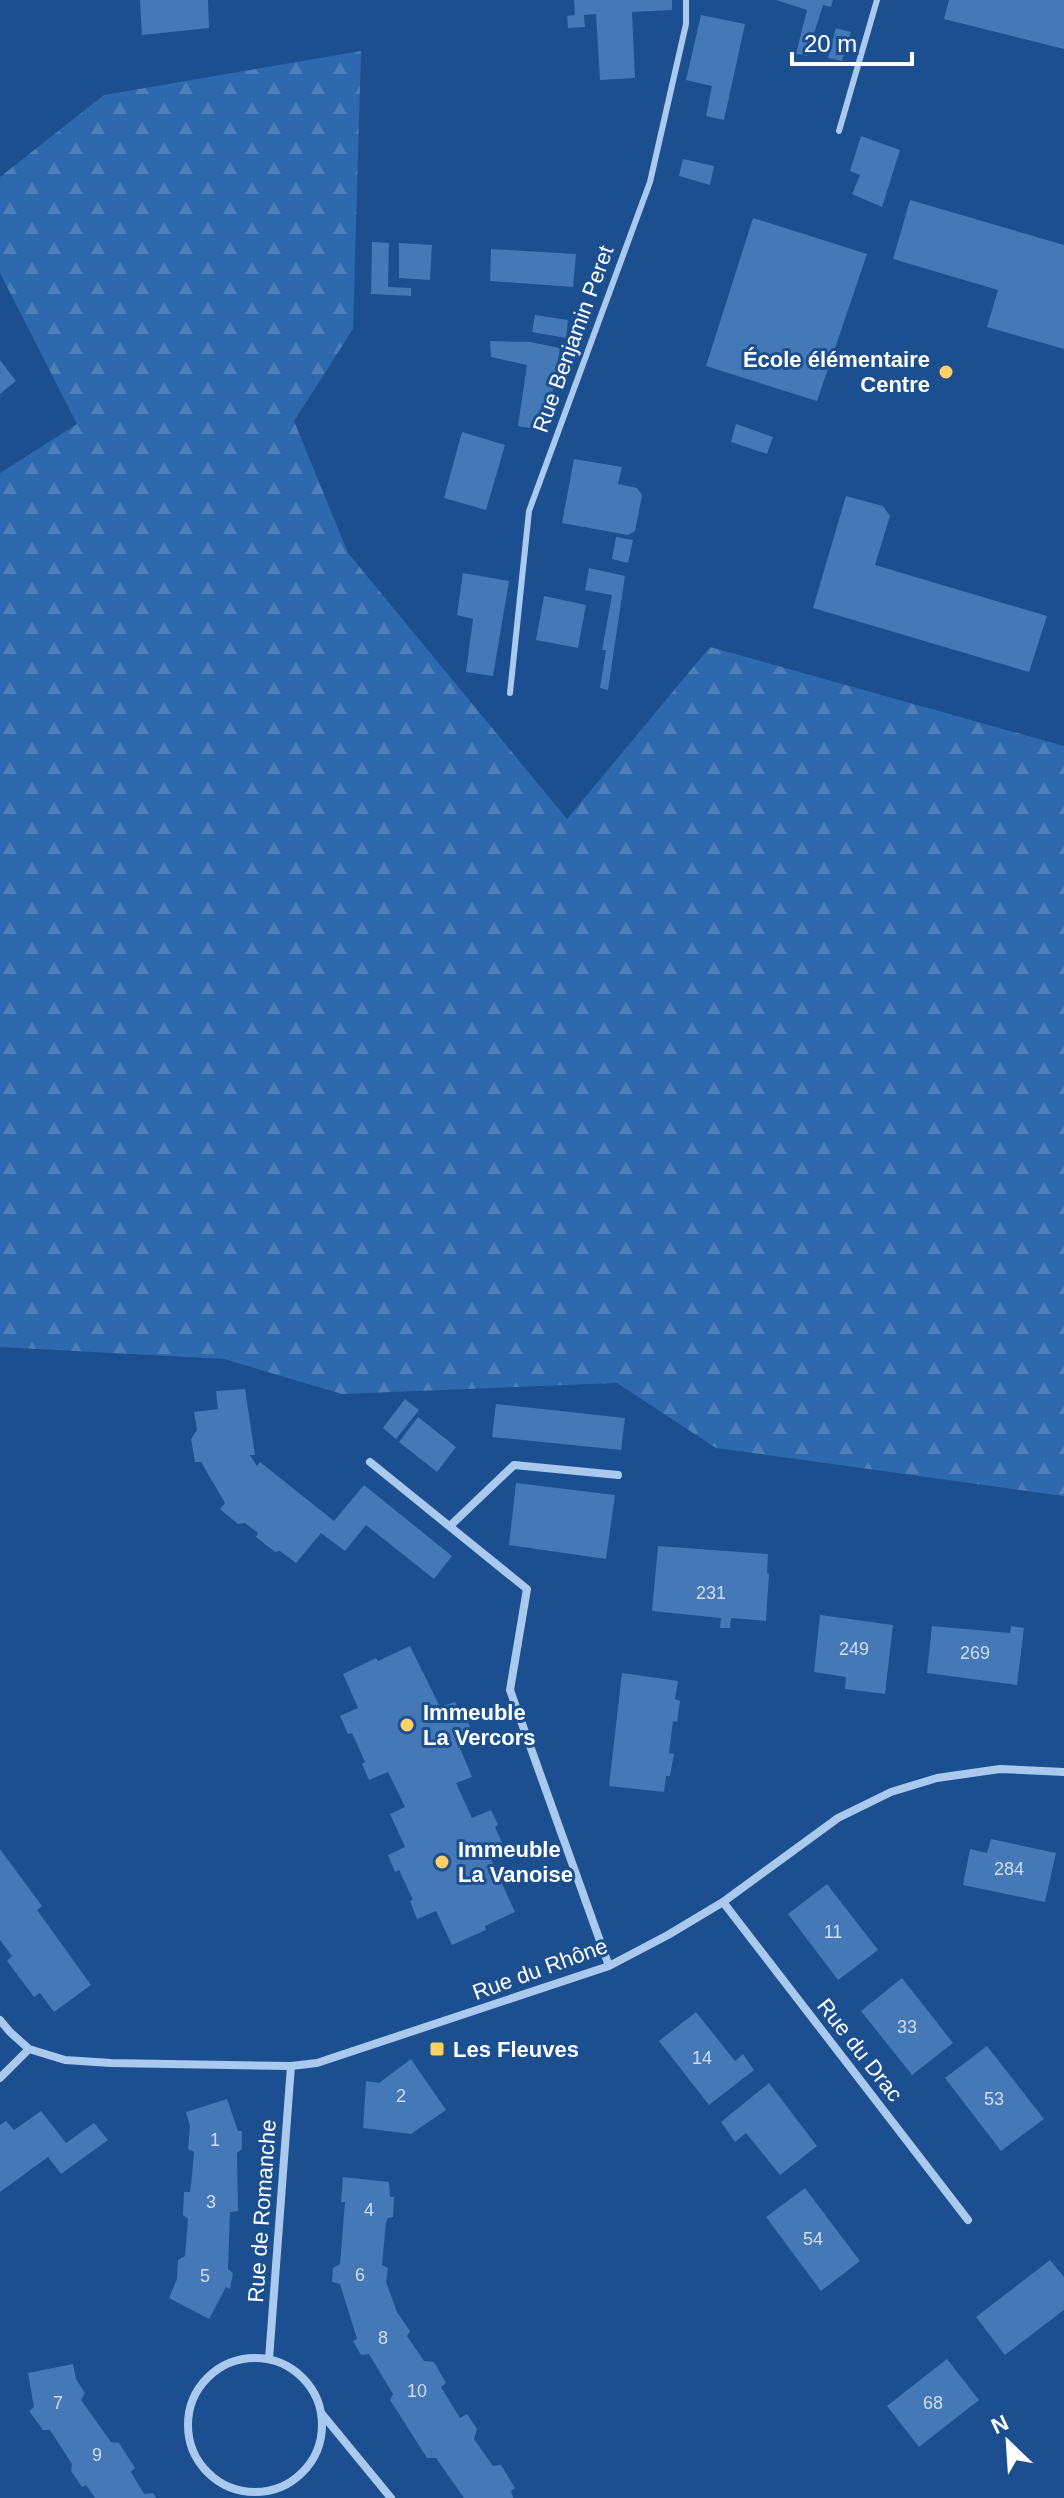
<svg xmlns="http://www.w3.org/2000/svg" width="1064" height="2498" font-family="Arial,sans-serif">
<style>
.forest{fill:url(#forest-firs)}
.building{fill:#4478b7}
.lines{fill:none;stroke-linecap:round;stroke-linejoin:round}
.lane{stroke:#a9c9ee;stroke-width:6}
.street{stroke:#a9c9ee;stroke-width:8}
.poi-dot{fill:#ffd166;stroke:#1b4f8f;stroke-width:3}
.labels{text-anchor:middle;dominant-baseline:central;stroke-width:6;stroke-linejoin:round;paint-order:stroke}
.number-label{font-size:18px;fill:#d0dded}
.street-label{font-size:22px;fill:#fff;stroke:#1b4f8f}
.poi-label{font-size:22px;font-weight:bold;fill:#fff;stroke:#1b4f8f;text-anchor:start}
</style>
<defs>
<pattern id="forest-firs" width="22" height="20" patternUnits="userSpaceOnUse" patternTransform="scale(2)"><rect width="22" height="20" fill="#2e69ad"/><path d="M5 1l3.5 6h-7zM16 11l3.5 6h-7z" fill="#4d80b9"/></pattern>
</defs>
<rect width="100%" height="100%" fill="#1b4f8f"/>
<!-- forest -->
<path class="forest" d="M361,51L353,329L294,421L348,553L567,819L710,647L1064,746V1496L716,1448L617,1383L342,1394L224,1359L0,1347V473L77,424L0,273V177L104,95Z"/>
<!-- building -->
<path class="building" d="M140,0H208L209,28L142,35Z
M574,0H672V10L632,12L635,78L600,80L596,14L584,15L585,27L568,28L567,16L575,15Z
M776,0H833L831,7L823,5L807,56L796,54L807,10Z
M949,0H1064V49L944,19Z
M701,15L745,24L724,120L706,116L712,86L686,80Z
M836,28L851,32L842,61L828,58Z
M861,136L900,150L882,207L852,194L860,175L850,171Z
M683,159L714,166L710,185L679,176Z
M910,200L1064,245V349L987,327L998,290L893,259Z
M753,218L867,254L817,401L706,366Z
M372,242L389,243L388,287L411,288V296L371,294Z
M399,243L432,245L430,280L399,278Z
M491,249L576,254L573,287L490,281Z
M535,315L568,320L566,338L532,332Z
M490,341L530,342L560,348L546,431L518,426L527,365L491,357Z
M0,360L16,381L0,394Z
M736,424L773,437L767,454L731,442Z
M462,432L505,445L486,510L444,498Z
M574,459L622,467L618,484L637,488L642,495L635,531L628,535L562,523Z
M846,496L883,506L890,516L875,565L1047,616L1029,672L813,608Z
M616,537L633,540L628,563L612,559Z
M589,568L625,576L608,690L600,688L606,650H602L612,595L585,590Z
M463,573L509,581L493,676L466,672L473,619L457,615Z
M544,596L586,605L578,648L536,640Z
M245,1389L255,1455H250L257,1466L260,1462L334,1521L364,1485L452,1556L434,1579L366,1525L345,1551L321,1533L296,1563L280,1551L275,1552L256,1537L258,1533L245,1523L238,1524L220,1509L225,1503L201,1462H195L191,1439L197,1430L194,1412L218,1409L216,1391Z
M405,1399L419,1410L396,1439L383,1428Z
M496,1404L625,1418L621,1450L492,1437Z
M418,1417L456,1447L437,1472L399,1442Z
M516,1483L615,1495L606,1559L509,1545Z
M658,1546L768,1554L767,1573L769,1574L766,1621L731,1618L730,1628H720L721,1618L652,1611Z
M820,1615L893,1625L885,1694L845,1689L846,1677L814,1672Z
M932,1626L1010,1633L1011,1626L1024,1628L1017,1685L927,1673Z
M410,1646L440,1707L455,1702L463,1717L465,1716L473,1733L457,1741L472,1777L456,1783L472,1818L491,1810L498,1825L495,1827L503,1845L487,1851L515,1912L485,1926L486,1930L452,1945L436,1911L417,1919L410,1901L413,1900L399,1870L395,1872L388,1855L405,1847L390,1814L405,1807L388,1772L369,1780L362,1764L365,1762L352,1733L348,1734L340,1716L358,1708L343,1674L376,1658L378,1661Z
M622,1673L678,1681L675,1699L680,1701L677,1722L673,1721L669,1753L674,1754L670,1776H666L664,1792L609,1786Z
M991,1839L1056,1853L1045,1902L963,1885L970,1849L987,1853Z
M0,1849L42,1906L37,1910L91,1985L54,2012L40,1993L34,1997L7,1961L12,1956L0,1940Z
M827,1884L878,1950L838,1980L788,1914Z
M902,1978L953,2043L912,2075L861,2011Z
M696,2012L735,2061L743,2054L754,2070L709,2105L659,2041Z
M987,2046L1044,2119L1001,2151L945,2078Z
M411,2059L446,2110L411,2134L363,2128L366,2081L379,2083Z
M769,2083L817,2146L780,2175L746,2133L735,2142L721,2122Z
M227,2099L238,2131H242V2149L237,2153L238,2211L230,2212L228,2269L233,2273L230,2289L226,2287L209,2319L169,2298L177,2279L178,2260L185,2256L188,2219L183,2215L184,2192H190L192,2175L194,2152L188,2149L190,2126L186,2112Z
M41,2111L66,2143L94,2123L108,2140L61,2174L48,2157L0,2192V2125L6,2121L14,2130Z
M343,2177L389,2182L390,2197H394L393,2217L388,2218L386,2222L382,2265L388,2268L386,2282L397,2312L410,2331L407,2336L424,2361L434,2362L446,2383L441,2387L460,2418L467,2414L477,2429L474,2439L493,2466L501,2465L515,2488L511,2491L513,2498H464L436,2458H427L390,2400L393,2394L369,2354L361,2355L353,2341L357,2339L340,2284L332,2282L333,2268L340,2264L345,2202H341Z
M805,2188L860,2261L821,2291L766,2217Z
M1050,2260L1064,2277V2310L1005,2355L976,2317Z
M947,2359L979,2400L919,2447L887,2406Z
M73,2364L76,2379L85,2393L81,2400L111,2442L119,2443L135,2468L131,2472L144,2494L153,2493L156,2498H95L86,2485L82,2487L71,2471L72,2464L50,2430H43L29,2411L34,2407L28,2373Z"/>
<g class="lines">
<!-- lane -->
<path class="lane" d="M839,131L877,0
M510,693L529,511L650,182L686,24V0"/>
<!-- street -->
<path class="street" d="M370,1462L527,1589L510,1690L609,1966
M450,1526L514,1465L618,1475
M723,1902L968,2220
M0,2020L10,2032L29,2049L65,2060L111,2063L291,2066L317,2063L609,1966L668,1935L723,1902L838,1818L891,1792L937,1778L1000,1769L1064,1772
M0,2078L29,2049
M188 2425a67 67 0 1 1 134 0a67 67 0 1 1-134 0Z
M269,2359L291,2066
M322,2414L391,2498"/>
</g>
<!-- markers -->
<g class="poi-dot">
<circle cx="946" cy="372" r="8"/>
<circle cx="407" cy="1725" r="8"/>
<circle cx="442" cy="1862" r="8"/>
<rect x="429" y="2041" width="16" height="16" rx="4"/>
</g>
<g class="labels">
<!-- number labels -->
<g class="number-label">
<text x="711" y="1593">231</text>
<text x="854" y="1649">249</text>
<text x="975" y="1653">269</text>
<text x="1009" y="1869">284</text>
<text x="833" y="1932">11</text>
<text x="907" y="2027">33</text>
<text x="702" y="2058">14</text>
<text x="401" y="2096">2</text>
<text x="994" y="2099">53</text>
<text x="215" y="2140">1</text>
<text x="211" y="2202">3</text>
<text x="369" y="2210">4</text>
<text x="813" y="2239">54</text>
<text x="360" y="2275">6</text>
<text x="205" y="2276">5</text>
<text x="383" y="2338">8</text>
<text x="417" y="2391">10</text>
<text x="58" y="2403">7</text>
<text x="933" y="2403">68</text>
<text x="97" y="2455">9</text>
</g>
<!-- street labels -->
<g class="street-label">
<text transform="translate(573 339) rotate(-70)">Rue Benjamin Peret</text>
<text transform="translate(540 1969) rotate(-20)">Rue du Rhône</text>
<text transform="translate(860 2050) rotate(52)">Rue du Drac</text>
<text transform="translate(262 2211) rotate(-86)">Rue de Romanche</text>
</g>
<!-- poi labels -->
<g class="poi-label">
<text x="930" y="359" text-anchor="end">École élémentaire<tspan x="930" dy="25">Centre</tspan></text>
<text x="423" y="1712">Immeuble<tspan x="423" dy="25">La Vercors</tspan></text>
<text x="458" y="1849">Immeuble<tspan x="458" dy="25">La Vanoise</tspan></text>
<text x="453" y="2049">Les Fleuves</text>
</g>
</g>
<!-- north arrow -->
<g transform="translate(1008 2442) rotate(335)" stroke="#1b4f8f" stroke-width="6" paint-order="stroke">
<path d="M0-6L14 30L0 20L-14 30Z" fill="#ffffff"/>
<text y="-12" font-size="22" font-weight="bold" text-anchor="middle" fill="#ffffff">N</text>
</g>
<!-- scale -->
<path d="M792 52v12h120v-12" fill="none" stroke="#ffffff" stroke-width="4"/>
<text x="804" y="52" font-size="24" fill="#ffffff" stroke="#1b4f8f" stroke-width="6" paint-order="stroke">20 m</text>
</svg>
